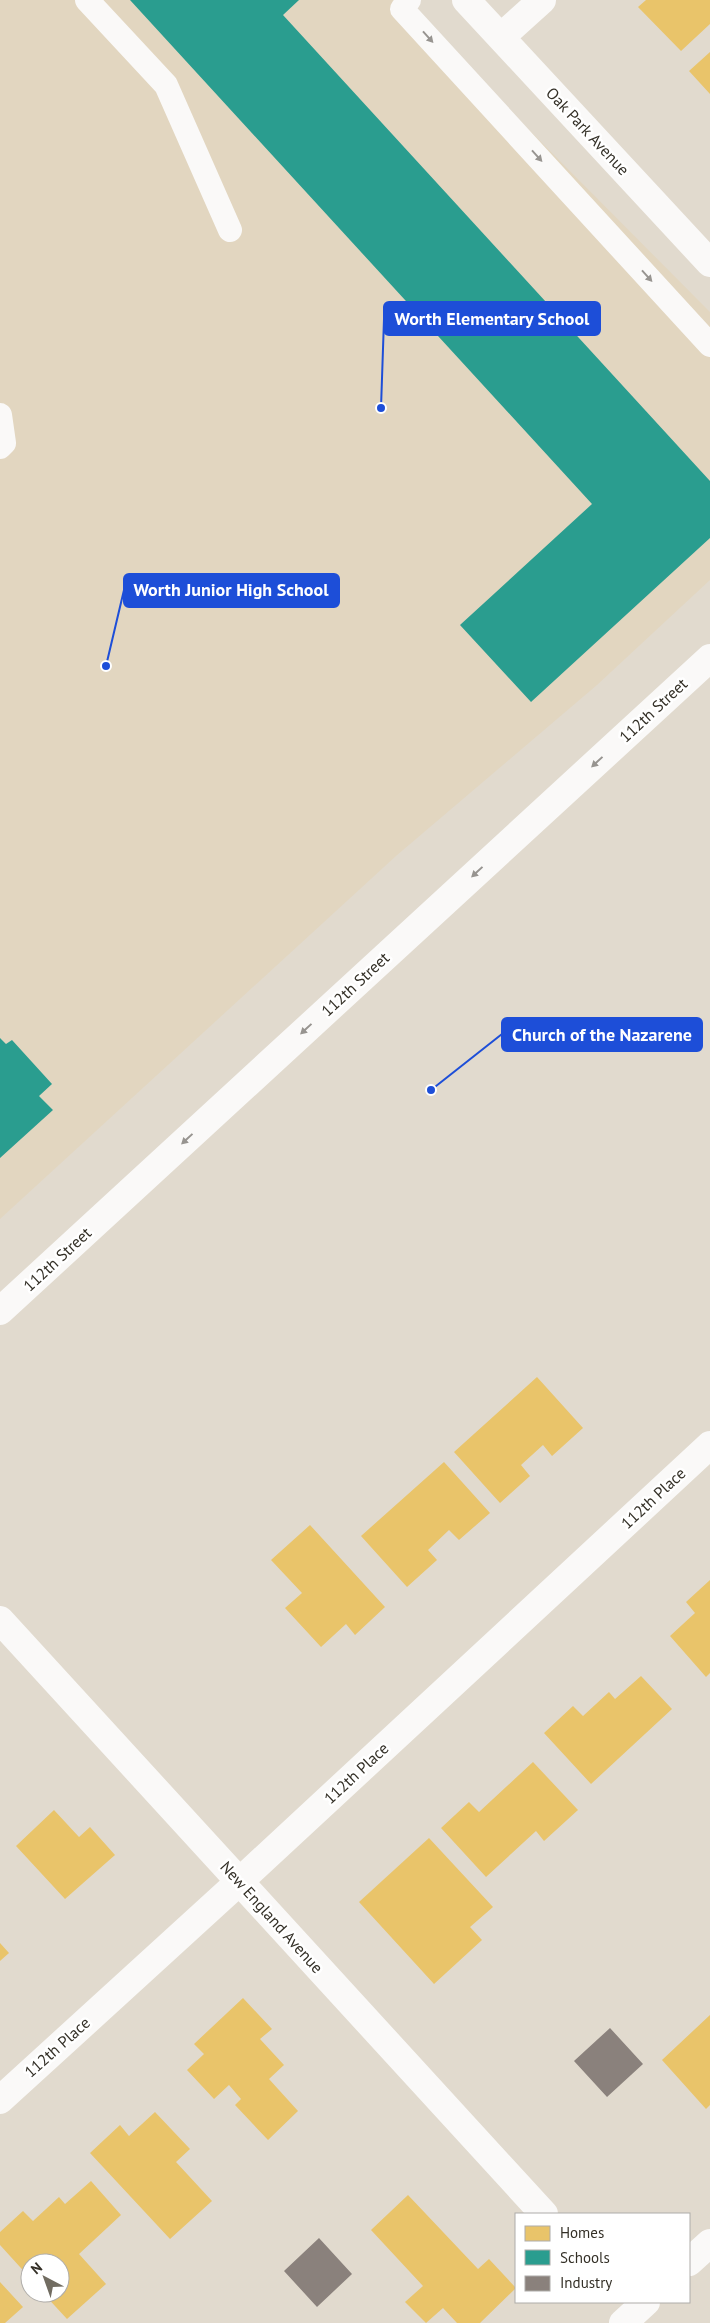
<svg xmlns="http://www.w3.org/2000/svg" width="710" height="2323" font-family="'PT Sans',sans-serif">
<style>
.built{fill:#e2d6c0}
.homes{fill:#e9c46a}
.schools{fill:#2a9d8f}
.industry{fill:#8a817c}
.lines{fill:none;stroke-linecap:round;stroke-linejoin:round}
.service{stroke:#faf9f8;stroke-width:24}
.minor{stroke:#faf9f8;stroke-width:28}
.oneway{fill:#979490}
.labels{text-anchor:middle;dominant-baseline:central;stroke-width:5;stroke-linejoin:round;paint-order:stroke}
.street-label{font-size:16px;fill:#343027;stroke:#fff}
.leader{fill:none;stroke:#1d4ed8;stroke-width:2}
.callout-dot{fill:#1d4ed8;stroke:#fff;stroke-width:2}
.callout{fill:#1d4ed8;stroke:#1d4ed8;stroke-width:2}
.callout-label{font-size:18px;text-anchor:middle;font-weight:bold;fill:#fff}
</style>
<rect width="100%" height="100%" fill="#e1dace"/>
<!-- built -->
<path class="built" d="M0,0H400L710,312V580L597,685L396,856L0,1219Z"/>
<!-- homes -->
<path class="homes" d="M646,0H710V24L681,51L638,7Z
M710,52V94L689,71Z
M537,1377L583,1428L552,1456L543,1445L521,1465L530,1476L500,1503L454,1452Z
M444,1462L490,1513L459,1540L449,1530L428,1550L437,1560L407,1587L361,1536Z
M310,1525L385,1607L355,1635L346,1624L321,1647L285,1608L302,1593L271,1560Z
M710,1580V1673L706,1677L670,1636L695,1613L686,1602Z
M641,1676L672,1709L591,1784L544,1733L573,1706L583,1716L609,1692L615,1699Z
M533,1762L578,1810L544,1841L536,1831L486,1877L441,1828L469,1802L479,1812Z
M54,1810L79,1837L90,1827L115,1855L65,1899L16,1846Z
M429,1838L493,1907L470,1927L482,1940L434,1984L359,1902Z
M0,1943L9,1953L0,1961Z
M243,1998L272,2029L260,2039L284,2065L269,2079L298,2111L268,2140L235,2105L241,2099L229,2085L214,2099L187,2070L204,2054L194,2044Z
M710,2015V2105L706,2109L662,2060Z
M155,2112L190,2149L176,2162L212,2201L170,2239L90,2153L120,2125L129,2136Z
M91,2181L121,2215L79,2254L106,2284L67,2319L43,2293H60V2263H30V2278L0,2245V2232L23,2211L33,2221L59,2197L65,2204Z
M408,2195L478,2269L489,2259L516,2288L480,2323H457L443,2308L426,2323L405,2302L423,2286L371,2230Z
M0,2282L23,2307L5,2323H0Z"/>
<!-- schools -->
<path class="schools" d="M130,0H299L283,15L710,481V538L531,702L460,625L592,504Z
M0,1038L6,1044L12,1040L52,1084L39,1096L53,1110L0,1158Z"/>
<!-- industry -->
<path class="industry" d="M610,2028L643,2064L607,2097L574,2061Z
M319,2238L352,2274L317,2307L284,2271Z"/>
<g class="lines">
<!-- service -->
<path class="service" d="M87,0L166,85L230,230
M409,0L402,9L710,345
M0,415L4,443L0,447"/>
<!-- minor -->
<path class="minor" d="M466,0L710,263
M501,37L542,0
M0,1311L710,658
M0,1620L544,2214
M0,2100L240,1881L710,1445
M689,2262L710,2243
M623,2323L646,2302"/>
</g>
<!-- one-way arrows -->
<defs><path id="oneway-solid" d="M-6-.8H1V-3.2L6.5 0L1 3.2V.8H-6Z" transform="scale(1.25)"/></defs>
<g class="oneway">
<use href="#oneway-solid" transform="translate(428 37) rotate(48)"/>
<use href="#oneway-solid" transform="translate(537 156) rotate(48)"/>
<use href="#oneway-solid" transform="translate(647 276) rotate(48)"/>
<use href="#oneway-solid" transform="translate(597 762) rotate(137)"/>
<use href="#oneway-solid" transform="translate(477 872) rotate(137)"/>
<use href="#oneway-solid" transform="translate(306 1029) rotate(137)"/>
<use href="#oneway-solid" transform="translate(187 1139) rotate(137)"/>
</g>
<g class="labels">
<!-- street labels -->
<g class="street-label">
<text transform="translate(588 131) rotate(47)">Oak Park Avenue</text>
<text transform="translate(653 710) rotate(-43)">112th Street</text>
<text transform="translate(355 984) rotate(-43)">112th Street</text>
<text transform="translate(57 1259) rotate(-43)">112th Street</text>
<text transform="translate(653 1498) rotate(-43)">112th Place</text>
<text transform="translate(356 1773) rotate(-43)">112th Place</text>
<text transform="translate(272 1917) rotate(48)">New England Avenue</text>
<text transform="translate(57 2047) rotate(-42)">112th Place</text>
</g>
</g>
<!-- callouts -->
<path class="leader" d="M381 408L384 319M106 666L124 590M431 1090L502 1034"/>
<g class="callout-dot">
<circle cx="381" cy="408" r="5"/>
<circle cx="106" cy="666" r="5"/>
<circle cx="431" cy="1090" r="5"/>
</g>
<g class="callout">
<rect x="384" y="302" width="216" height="33" rx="5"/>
<rect x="124" y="574" width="215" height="33" rx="5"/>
<rect x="502" y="1018" width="200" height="33" rx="5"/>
</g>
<g class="callout-label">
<text x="492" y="325">Worth Elementary School</text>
<text x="231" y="596">Worth Junior High School</text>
<text x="602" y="1041">Church of the Nazarene</text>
</g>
<!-- legend -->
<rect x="515" y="2213" width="175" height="90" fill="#ffffff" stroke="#aeaca9"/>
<rect x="525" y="2226" width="25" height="15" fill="#e9c46a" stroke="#aeaca9"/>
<text x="560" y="2238" font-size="15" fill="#343027">Homes</text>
<rect x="525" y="2250" width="25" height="15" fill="#2a9d8f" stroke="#aeaca9"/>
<text x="560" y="2263" font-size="15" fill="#343027">Schools</text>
<rect x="525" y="2276" width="25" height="15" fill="#8a817c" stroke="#aeaca9"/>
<text x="560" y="2288" font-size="15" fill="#343027">Industry</text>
<!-- north arrow -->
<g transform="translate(45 2278) rotate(319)"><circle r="24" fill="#ffffff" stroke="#aeaca9"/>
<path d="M0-4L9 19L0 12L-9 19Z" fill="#716c61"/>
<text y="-8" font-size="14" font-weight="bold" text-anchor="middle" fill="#343027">N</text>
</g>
</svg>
